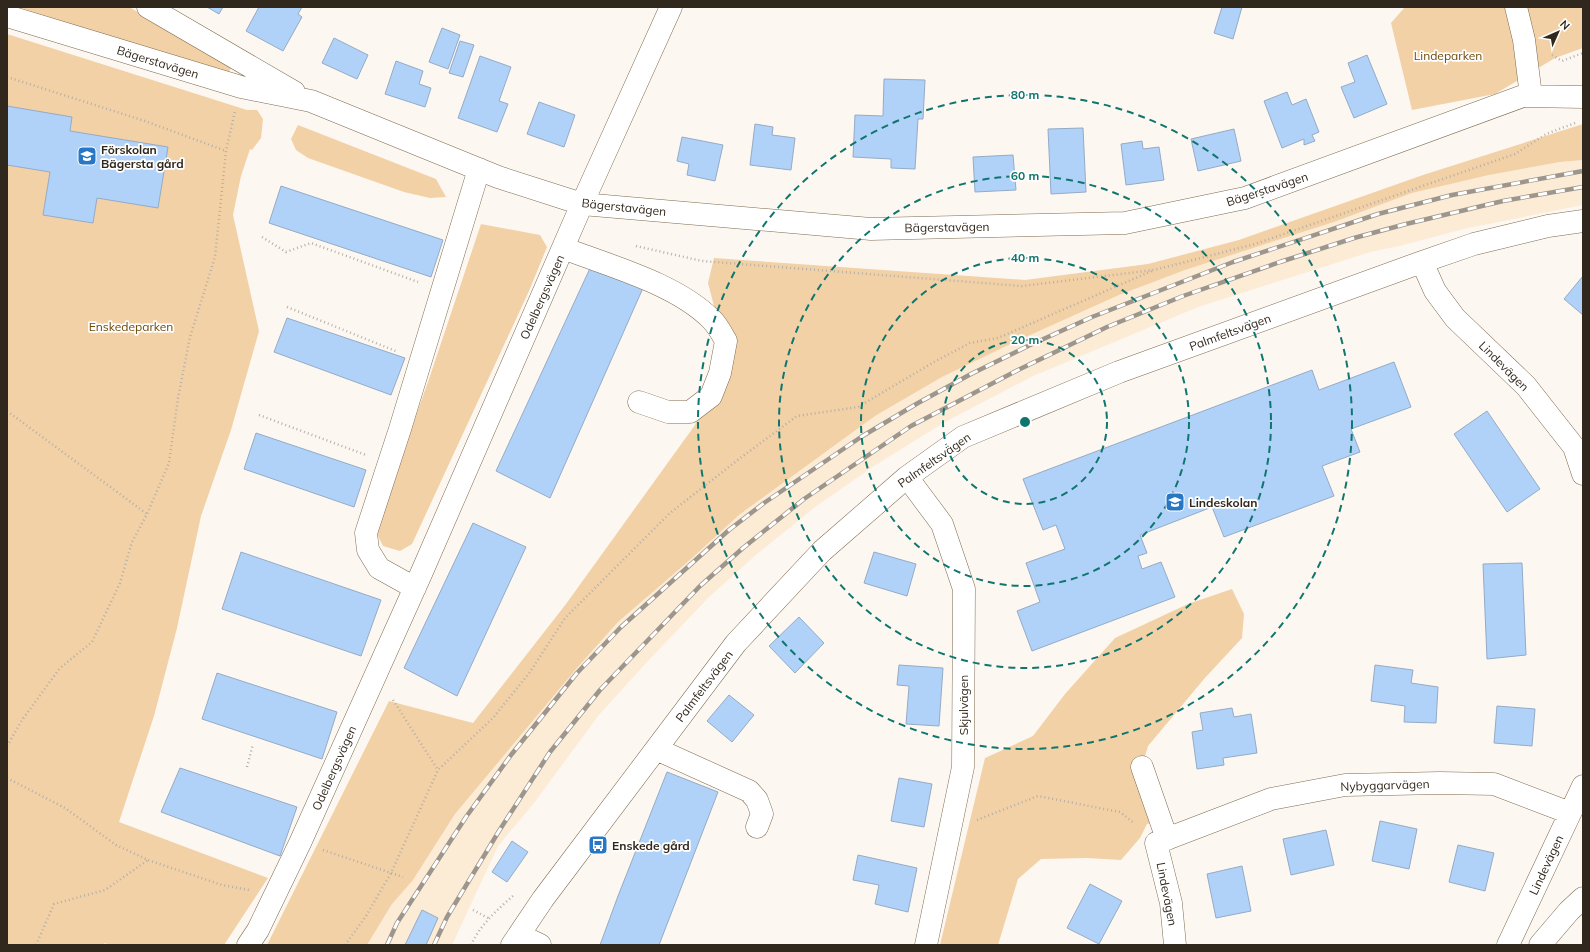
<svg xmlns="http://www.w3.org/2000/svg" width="1590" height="952" font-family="Mulish,sans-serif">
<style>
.built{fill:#fcebd5}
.green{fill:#f2d1a7}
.building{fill:#b0d2f9;stroke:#94abc6}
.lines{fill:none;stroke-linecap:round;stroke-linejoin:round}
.minor-casing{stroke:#7f6b50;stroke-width:23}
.path{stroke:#b5afa7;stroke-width:2.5;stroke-dasharray:1 3;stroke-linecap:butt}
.minor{stroke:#fff;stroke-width:22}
.rail-casing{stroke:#9d968d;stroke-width:4.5}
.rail{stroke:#fff;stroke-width:3;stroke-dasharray:9;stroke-linecap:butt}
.ring{fill:none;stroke:#0f766e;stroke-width:2;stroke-dasharray:7 5}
.labels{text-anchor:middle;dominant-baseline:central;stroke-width:3.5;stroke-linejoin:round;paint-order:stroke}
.park-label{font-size:12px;fill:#6e4908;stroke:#fff}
.street-label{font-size:12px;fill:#31281d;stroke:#fff}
.poi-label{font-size:12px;font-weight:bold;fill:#31281d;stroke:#fff;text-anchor:start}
.centre{fill:#0f766e;stroke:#fff;stroke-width:2}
.ring-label{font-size:12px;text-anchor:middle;font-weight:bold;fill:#0f766e;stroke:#fff;stroke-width:3.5;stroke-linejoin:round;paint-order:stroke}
</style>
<rect width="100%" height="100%" fill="#fcf7f1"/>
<!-- built -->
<path class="built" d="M1583,160V205L1468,228L1399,246L1370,252L1198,307L1033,376L945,422L877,464L815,507L757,554L709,597L646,663L598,716L534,803L498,846L452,945H367L392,904L417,874L455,814L577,668L618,622L691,559L739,515L875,416L942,377L1017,341L1119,295L1185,270L1334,222L1412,193L1489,175L1560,162Z"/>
<!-- green -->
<path class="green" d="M18,7H129L232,66L228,74Z
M1405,7H1583V48L1555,58L1495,94L1412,110L1391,23Z
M7,34L247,110H257L263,119L261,138L252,150L250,149L241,176L233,215L259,331L231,430L201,516L177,628L154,716L119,822L268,878L224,945H108L105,943L103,945H7Z
M1583,124V160L1560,162L1489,175L1412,193L1334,222L1185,270L1119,295L1017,341L942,377L875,416L739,515L691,559L618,622L577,668L455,814L413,880L392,904L367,945H267L389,701L473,723L566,604L695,425L723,340L708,283L714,258L1025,280L1148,264L1239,240L1423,175Z
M298,125L436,179L446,197L430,198L404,192L308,158L296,150L291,139Z
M481,224L540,235L547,247L529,291L412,544L400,551L383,546L375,530L428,382Z
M1232,589L1244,614L1242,638L1204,679L1148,746L1142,767L1160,820L1147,824L1140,838L1121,860L1087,858L1041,859L1018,879L998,945H940L985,758L1033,736L1065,694L1115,638L1188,604Z"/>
<!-- building -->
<path class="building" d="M207,7H223L219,14Z
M259,7H302L298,14L302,17L283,51L246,31Z
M1222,7H1242L1233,39L1214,33Z
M442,28L460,35L448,69L429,62Z
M334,38L368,55L357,79L322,63Z
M460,41L474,45L463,77L449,73Z
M1367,55L1387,104L1354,118L1341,87L1355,82L1348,63Z
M480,56L511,67L499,101L508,104L497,132L458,118Z
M396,61L423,71L419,84L431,88L425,107L385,94Z
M884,79L925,80L923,119H918L915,169L891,168V159L853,157L855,115L883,116Z
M1287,92L1292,105L1306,99L1319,132L1312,135L1315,141L1304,145V139L1282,148L1264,101Z
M539,102L575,115L564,147L527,134Z
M7,106L72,117L70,131L168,147L158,208L97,198L93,223L43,215L50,172L7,165Z
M755,124L773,127L772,135L795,138L791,170L750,165Z
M1083,128L1086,192L1051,194L1048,129Z
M1234,129L1241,161L1198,171L1191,139Z
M682,137L723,145L715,181L687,175L689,164L677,161Z
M1142,141L1143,149L1159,147L1164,180L1126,185L1121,144Z
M1013,155L1016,190L975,192L973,157Z
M281,186L443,240L431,277L269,223Z
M592,264L643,288L550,498L496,471Z
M1583,276V315L1564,299Z
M287,318L405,358L391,395L274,352Z
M1394,362L1411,407L1351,429L1360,452L1322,466L1334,496L1224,537L1212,507L1140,535L1147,553L1138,556L1142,569L1161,562L1175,597L1032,651L1017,611L1040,602L1026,563L1065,549L1056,525L1043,530L1023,479L1312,370L1319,390Z
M1487,411L1540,489L1507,512L1454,434Z
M256,433L366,470L354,507L244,469Z
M473,523L526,547L457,696L404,668Z
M241,552L381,600L361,656L222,609Z
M874,552L916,564L907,596L864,583Z
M1522,563L1526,655L1487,659L1483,564Z
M799,617L824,643L795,673L769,646Z
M899,665L943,668L939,726L906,724L909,686L897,685Z
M1375,665L1413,670L1411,683L1438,687L1436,723L1404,722L1405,706L1371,701Z
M217,673L337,712L322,759L202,719Z
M729,695L754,715L732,742L707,721Z
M1497,706L1535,709L1532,746L1494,743Z
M1232,708L1234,717L1251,714L1257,753L1223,758L1224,765L1197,769L1192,732L1203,730L1200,713Z
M180,768L297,807L280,856L161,812Z
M667,772L718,792L659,945H600L618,896Z
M899,778L932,784L924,827L891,821Z
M1380,821L1417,829L1409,869L1372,861Z
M1326,830L1334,865L1291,875L1283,839Z
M512,841L528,852L507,882L492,872Z
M1458,845L1494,853L1485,891L1449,882Z
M858,855L917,868L908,912L875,904L879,885L853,880Z
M1242,866L1251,911L1216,918L1207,874Z
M1090,884L1122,901L1099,944L1067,928Z
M422,910L438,918L426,945H405Z"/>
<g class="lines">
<defs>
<path id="minor" d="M148,7L294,92
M1516,7L1524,40L1531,96
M7,16L241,87L311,101L498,177L582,204L871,229L1125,223L1245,198L1523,96L1583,97
M563,248C610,266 677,284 712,320C718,326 722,334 726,341L720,373L711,396L690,412H668L639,402
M1422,262L1435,291L1455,318L1526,386L1574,447L1583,474
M907,477L942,524L964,589L963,767L926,945
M415,588L379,568L368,550L366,533L400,429L479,169
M656,749L749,791L757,800L762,814L757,827
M1142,767L1167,839
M519,935L540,945
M248,945L258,930L300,843L421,574L582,204L671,7
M512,945L543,899L736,643L822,551L907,477L963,437L1119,372L1422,262L1474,244L1548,226L1583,221
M1175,945L1171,903L1156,843L1271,799L1345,785L1440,783L1494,784L1570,813
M1508,945L1583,786
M1540,945L1569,911L1583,898"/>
</defs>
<!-- minor casing -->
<use href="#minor" class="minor-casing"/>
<!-- path -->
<path class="path" d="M1552,55L1562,61L1583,53
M7,77L145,121L226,151
M262,237L286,252L311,243L418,282
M636,246L702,261L1022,286L1154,270L1255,244L1515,154L1546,134L1575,123
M287,307L398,352
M7,411L147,514
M259,415L366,455
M393,700L438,770
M7,746L22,720L60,668L92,642L120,583L132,542L147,514L169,463L178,398L190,337L215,257L226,151L235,111
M247,767L253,744
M7,778L65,808L116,845L148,860L222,885L249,890
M977,820L1038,796L1120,812L1134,823
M323,850L403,877
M473,910L490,919
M36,945L54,904L105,890L148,860
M345,945L366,916L391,873L438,770L493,718L530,672L565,618L670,513L739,459L797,416L858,407L934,362L970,343L998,338L1154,270
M471,945C480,925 498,909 514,895"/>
<!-- minor -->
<use href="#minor" class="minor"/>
<defs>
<path id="rail" d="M387,945L397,923L466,817L511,755L577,673L621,627L729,530L764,503L861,437L918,403L971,374L1028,346L1092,317L1233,262L1378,214L1452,195L1583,171
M434,945L447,917L499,831L550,752L600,690L700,586L743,548L804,499L911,426L1018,370L1107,327L1183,296L1280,262L1354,238L1406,224L1503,201L1583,187"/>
</defs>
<!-- rail casing -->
<use href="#rail" class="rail-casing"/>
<!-- rail -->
<use href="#rail" class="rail"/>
</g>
<!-- distance rings -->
<g class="ring">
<circle cx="1025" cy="422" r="82"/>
<circle cx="1025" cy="422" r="164"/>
<circle cx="1025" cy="422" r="246"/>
<circle cx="1025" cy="422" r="327"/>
</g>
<!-- icons -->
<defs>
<symbol id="school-square" viewBox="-11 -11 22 22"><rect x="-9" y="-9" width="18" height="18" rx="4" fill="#2777c6" stroke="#fff"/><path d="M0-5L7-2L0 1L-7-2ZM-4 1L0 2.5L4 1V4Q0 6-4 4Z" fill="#fff"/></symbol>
<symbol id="bus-square" viewBox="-11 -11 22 22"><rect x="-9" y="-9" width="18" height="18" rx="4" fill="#2777c6" stroke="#fff"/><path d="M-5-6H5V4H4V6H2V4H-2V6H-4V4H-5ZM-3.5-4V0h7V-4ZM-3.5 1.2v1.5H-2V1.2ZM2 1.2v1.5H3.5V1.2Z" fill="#fff"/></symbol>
</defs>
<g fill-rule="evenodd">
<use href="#school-square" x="76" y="145" width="22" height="22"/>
<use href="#school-square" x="1164" y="491" width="22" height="22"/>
<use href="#bus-square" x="587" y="834" width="22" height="22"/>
</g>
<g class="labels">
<!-- park labels -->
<g class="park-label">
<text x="1448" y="55">Lindeparken</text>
<text x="131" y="326">Enskedeparken</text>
</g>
<!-- street labels -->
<g class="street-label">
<text transform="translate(158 62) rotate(17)">Bägerstavägen</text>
<text transform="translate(1267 189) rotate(-18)">Bägerstavägen</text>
<text transform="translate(624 207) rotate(6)">Bägerstavägen</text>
<text transform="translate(947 227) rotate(-1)">Bägerstavägen</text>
<text transform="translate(542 297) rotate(-66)">Odelbergsvägen</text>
<text transform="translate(1230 332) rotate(-20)">Palmfeltsvägen</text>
<text transform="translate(1504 366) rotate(45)">Lindevägen</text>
<text transform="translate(934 460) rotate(-35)">Palmfeltsvägen</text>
<text transform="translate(704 686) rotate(-53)">Palmfeltsvägen</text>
<text transform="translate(963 705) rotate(-90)">Skjulvägen</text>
<text transform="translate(334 768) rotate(-66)">Odelbergsvägen</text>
<text transform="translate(1385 785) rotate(-2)">Nybyggarvägen</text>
<text transform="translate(1546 865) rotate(-65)">Lindevägen</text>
<text transform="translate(1167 894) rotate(79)">Lindevägen</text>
</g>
<!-- poi labels -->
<g class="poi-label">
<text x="101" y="149">Förskolan<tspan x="101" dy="14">Bägersta gård</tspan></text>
<text x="1189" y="502">Lindeskolan</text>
<text x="612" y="845">Enskede gård</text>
</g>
</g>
<circle cx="1025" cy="422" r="6" class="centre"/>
<g class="ring-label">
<text x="1025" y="99">80 m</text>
<text x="1025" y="180">60 m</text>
<text x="1025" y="262">40 m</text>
<text x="1025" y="344">20 m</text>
</g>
<!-- border -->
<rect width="1590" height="952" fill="none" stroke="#31281d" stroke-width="16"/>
<!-- north arrow -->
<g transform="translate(1558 32) rotate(45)" stroke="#ffffff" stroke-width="3" paint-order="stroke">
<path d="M0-3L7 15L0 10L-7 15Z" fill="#31281d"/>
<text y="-6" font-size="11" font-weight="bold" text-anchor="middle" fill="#31281d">N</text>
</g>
</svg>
